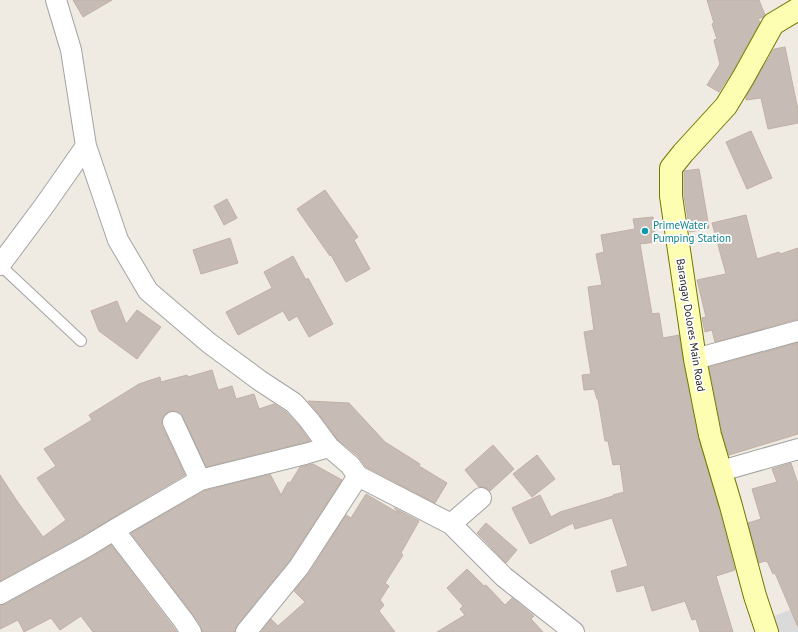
<svg xmlns="http://www.w3.org/2000/svg" width="798" height="632" font-family="'PT Sans',sans-serif">
<style>
.residential{fill:#dbdada}
.building{fill:#c7bcb5;stroke:#c2b0a4}
.lines{fill:none;stroke-linecap:round;stroke-linejoin:round}
.lane-casing{stroke:#a4a4a4;stroke-width:12}
.street-casing{stroke:#a4a4a4;stroke-width:22}
.secondary-casing{stroke:#707900;stroke-width:24}
.lane{stroke:#fff;stroke-width:10}
.street{stroke:#fff;stroke-width:20}
.secondary{stroke:#fdfeb2;stroke-width:22}
.culture-dot{fill:#0f9aa8;stroke:#fff;stroke-width:1.5}
.labels{text-anchor:middle;dominant-baseline:central;stroke-width:3.5;stroke-linejoin:round;paint-order:stroke}
.culture-label{font-size:11px;fill:#0d838f;stroke:#fff;text-anchor:start}
.street-label{font-size:11px;fill:#1d1d1d;stroke:#fff}
</style>
<rect width="100%" height="100%" fill="#efeae2"/>
<!-- residential -->
<path class="residential" d="M798,607V632H763L760,621Z"/>
<!-- building -->
<path class="building" d="M73,0H112L83,17Z
M707,0H759L765,15L763,17L758,19L760,22L732,72L719,92L707,85L720,64L714,40L717,39L712,24L714,23Z
M785,47L798,110V123L768,129L761,98L746,100V97L774,49Z
M751,131L772,178L747,189L726,142Z
M699,169L709,228L690,232L684,195V171Z
M325,190L358,237L354,240L370,269L346,282L331,255L330,256L297,209Z
M227,199L237,218L224,225L214,206Z
M746,215L757,259L779,252L780,254L798,248V320H795L715,342L712,330L705,332L702,318L706,317L697,280L726,274L712,223Z
M653,217L656,242L640,244L652,314L659,313L663,338L679,335L683,361L698,437L719,509L735,570L716,576L733,632H700L696,619L692,620L685,601L652,611L644,585L617,592L611,571L628,566L612,518L575,529L573,523L530,544L512,508L540,495L551,517L560,512L613,496V495L624,492L620,464L613,465L608,441H605L598,399H597L594,389L584,390L582,375L591,374L584,332L594,330L588,287L602,285L596,254L604,252L601,235L635,229L633,219Z
M230,238L238,263L201,274L193,250Z
M293,256L306,280L308,278L333,324L309,337L297,316L289,321L283,311L238,335L226,312L272,288L264,272Z
M117,301L126,324L137,310L161,327L137,359L99,331L91,311Z
M798,343V434L729,455L722,432L709,367Z
M212,370L218,390L232,386L236,399L254,394L259,409L274,404L286,412L300,427L310,441L206,467L183,417L179,412L174,411H169L163,416L162,421V426L185,475L80,537L0,581V475L17,501L43,537L66,520L37,478L56,466L44,449L92,420L89,415L139,384L160,377L161,382L187,375L188,377Z
M308,401L349,403L385,442L420,464L419,466L447,483L435,503L366,467L358,456L337,439L318,413Z
M493,445L514,469L490,491L485,487H479L465,470Z
M537,455L555,479L532,497L513,474Z
M791,463L798,484V627L775,573L773,574L767,561L766,562L765,561L759,563L748,523L761,519L752,489L777,482L772,469Z
M313,464L342,480L290,560L237,625L235,632H202L201,626L192,613L131,533L204,491L270,474L281,495L288,482L290,483L300,467Z
M366,494L400,514L394,508L419,521L401,553L403,555L385,583L389,586L380,600L384,605L379,611L395,632H261L271,619L278,626L305,602L294,591L309,573L346,515L351,518Z
M486,523L517,550L506,563L477,533Z
M111,545L177,632H93L81,616L60,630L51,618L24,632L18,620L0,629V605L6,604L92,557Z
M467,569L484,586L486,585L505,605L512,598L534,616L531,619L543,632H437L465,615L460,609L463,606L447,588Z"/>
<g class="lines">
<defs>
<path id="lane" d="M0,265L81,341"/>
<path id="street" d="M56,0L71,50L86,146
M0,265L44,206L86,146L118,240L148,291L209,343L259,380L294,403L309,420L329,447
M695,359L798,331
M173,422L200,480
M721,471L798,449
M451,524L481,498
M114,530L183,620L191,632
M0,594L86,547L114,530L200,480L305,454L329,447L350,465L358,476L451,524L504,577L574,632
M246,632L299,567L358,476"/>
<path id="secondary" d="M767,632L755,596L731,506L710,435L695,359L671,196V168L683,153L726,106L743,78L773,24L798,9"/>
</defs>
<!-- lane casing -->
<use href="#lane" class="lane-casing"/>
<!-- street casing -->
<use href="#street" class="street-casing"/>
<!-- secondary casing -->
<use href="#secondary" class="secondary-casing"/>
<!-- lane -->
<use href="#lane" class="lane"/>
<!-- street -->
<use href="#street" class="street"/>
<!-- secondary -->
<use href="#secondary" class="secondary"/>
</g>
<!-- markers -->
<circle class="culture-dot" cx="645" cy="231" r="4"/>
<g class="labels">
<!-- culture labels -->
<g class="culture-label">
<text x="653" y="225">PrimeWater<tspan x="653" dy="13">Pumping Station</tspan></text>
</g>
<!-- street labels -->
<g class="street-label">
<text transform="translate(691 325) rotate(81)">Barangay Dolores Main Road</text>
</g>
</g>
</svg>
